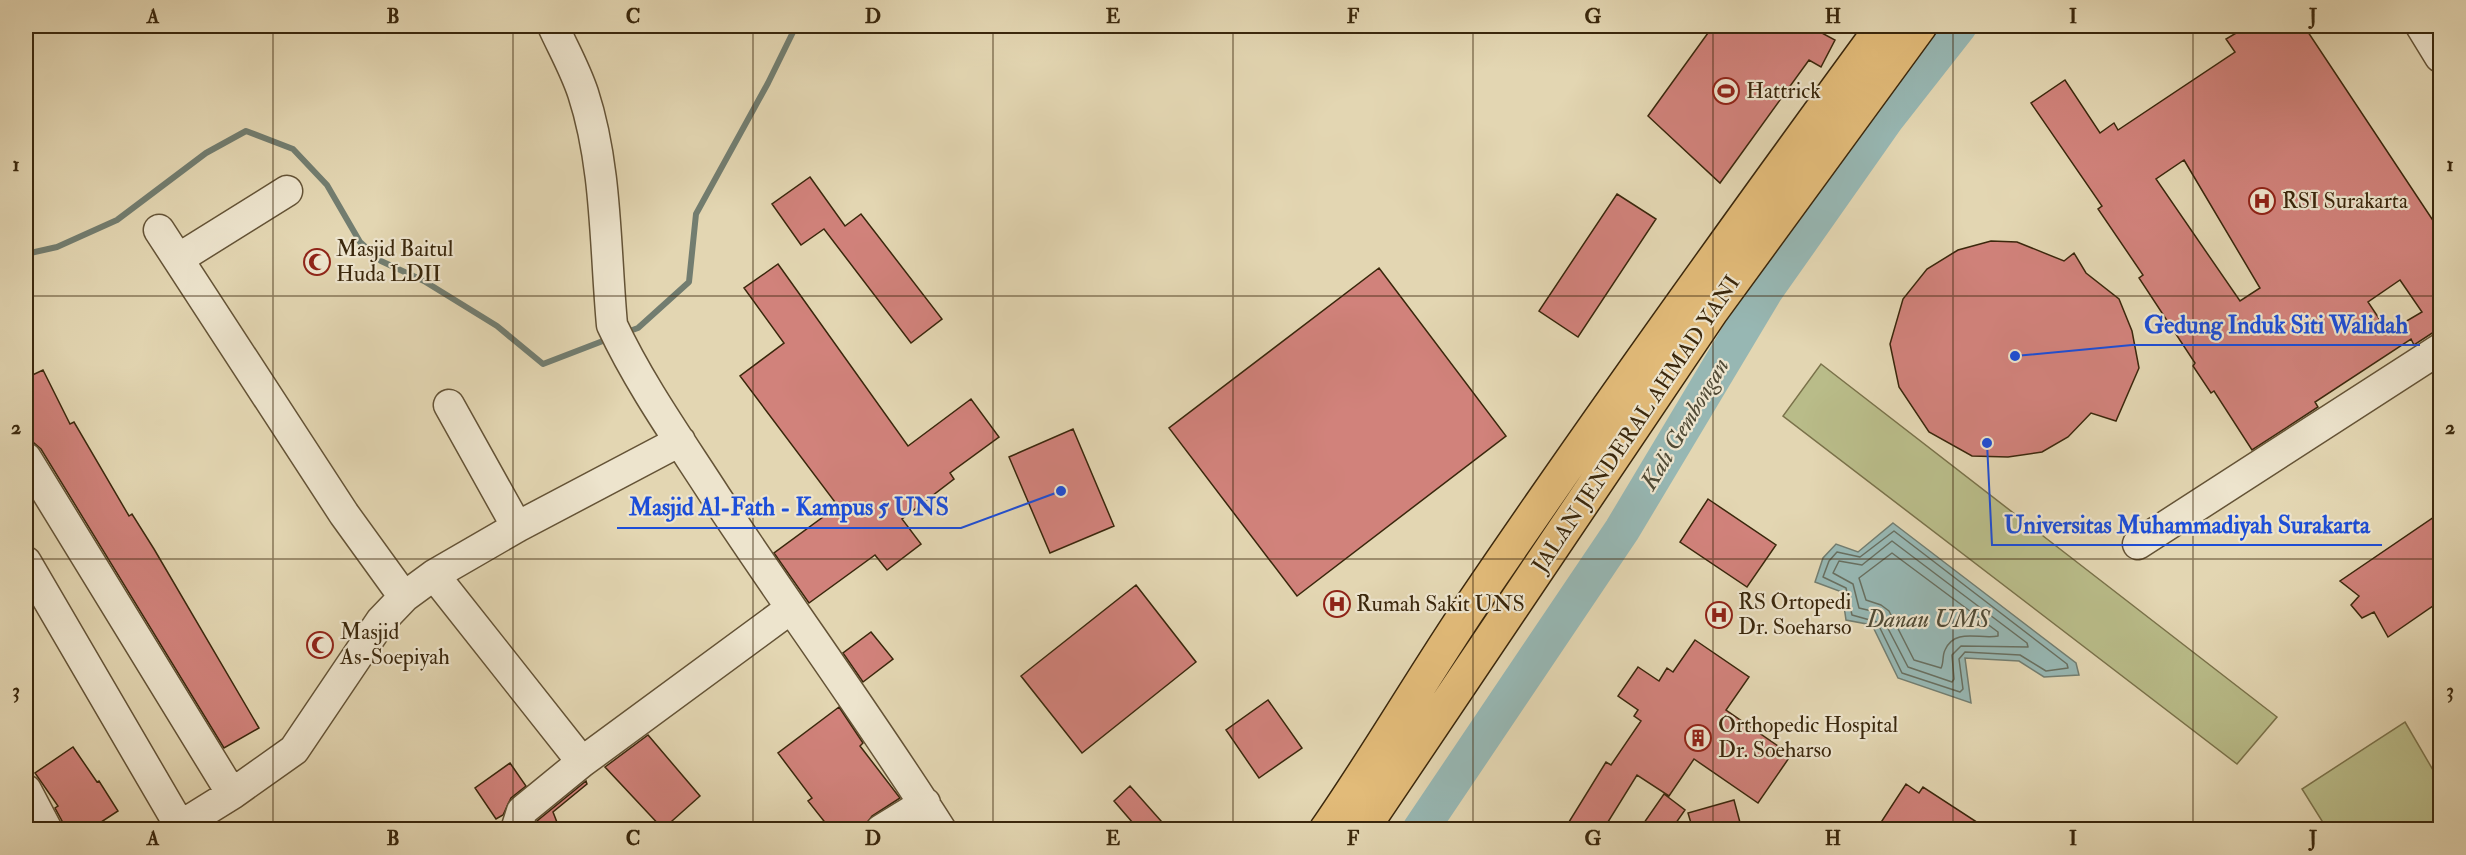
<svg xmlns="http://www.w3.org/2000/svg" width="2466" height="855" font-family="'IM FELL Double Pica',serif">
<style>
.green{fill:#b9bc89;stroke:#7a724a;stroke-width:1.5}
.water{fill:#97b7b3;stroke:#727d70;stroke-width:1.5}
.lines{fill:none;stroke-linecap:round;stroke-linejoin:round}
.shore{stroke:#686f60;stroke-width:1.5}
.stream{stroke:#727d70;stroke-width:6}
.river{stroke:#97b7b3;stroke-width:36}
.building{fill:#d1827b;stroke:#3a270c;stroke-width:1.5;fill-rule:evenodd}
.minor-casing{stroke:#645336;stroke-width:33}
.highway-casing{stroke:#3a270c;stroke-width:36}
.minor{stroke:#ede4cd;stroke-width:30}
.highway{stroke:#e2bb79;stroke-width:33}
.grid{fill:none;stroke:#3a270c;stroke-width:1.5;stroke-opacity:0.55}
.labels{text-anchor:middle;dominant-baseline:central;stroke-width:4.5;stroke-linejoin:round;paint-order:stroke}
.poi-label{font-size:22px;fill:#3a270c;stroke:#ede4cd;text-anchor:start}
.street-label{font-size:22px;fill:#3a270c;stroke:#ede4cd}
.water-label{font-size:24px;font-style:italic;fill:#514b36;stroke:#ede4cd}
.leader{fill:none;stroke:#1d4ed8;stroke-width:2}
.callout-dot{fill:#1d4ed8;stroke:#ede4cd;stroke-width:2}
.callout-label{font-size:24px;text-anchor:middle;font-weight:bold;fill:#1d4ed8;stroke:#ede4cd;stroke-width:4.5;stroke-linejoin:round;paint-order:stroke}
.neatline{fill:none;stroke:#3a270c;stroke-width:2}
.grid-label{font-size:20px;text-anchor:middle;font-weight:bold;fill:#3a270c}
</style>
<rect width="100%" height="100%" fill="#e3d6b2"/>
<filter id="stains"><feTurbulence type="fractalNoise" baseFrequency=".00333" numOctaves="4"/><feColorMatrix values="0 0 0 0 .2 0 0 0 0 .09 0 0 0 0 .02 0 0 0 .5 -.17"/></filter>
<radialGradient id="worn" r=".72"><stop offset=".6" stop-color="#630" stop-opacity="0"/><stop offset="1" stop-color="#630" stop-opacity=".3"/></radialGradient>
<!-- green -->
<path class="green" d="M1821,364L2277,717L2237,764L1783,416Z
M2405,722L2440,782V829H2327L2302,789Z"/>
<!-- water -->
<path class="water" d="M1893,523L2076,663L2079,675L2044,677L2019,661L1965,658L1971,703L1898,678L1872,625L1846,620L1842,592L1815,582L1823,558L1836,544L1858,552Z"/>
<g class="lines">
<!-- shore -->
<path class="shore" d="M1894,531L2067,664L2068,668L2046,671L2020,655L1965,652L1959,659L1963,689L1960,692L1902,673L1877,622L1852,615L1846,588L1823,577L1829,561L1837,552L1860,557Z
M1892,541L2027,643L2028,647L1961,646L1952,655L1954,679L1952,682L1908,667L1882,617L1876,612L1859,608L1853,584L1833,573L1839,561L1862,565Z
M1892,553L1998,632V636C1981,640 1955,627 1945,650C1942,656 1944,663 1941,668L1914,660L1889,611L1881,605L1866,600L1859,578Z"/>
<!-- stream -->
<path class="stream" d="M26,254L57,247L117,220L206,153L246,131L293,149L327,185L360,242L381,261L424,281L497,326L543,364L608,339
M624,333L638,328L689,282L696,214L768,83L796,26"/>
<!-- river -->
<path class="river" d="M1420,830L1622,530L1765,291L1886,119L1959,26"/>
</g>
<!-- building -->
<path class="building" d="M1713,26H1809L1835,40L1821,67L1809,60L1720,183L1648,116Z
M2248,26H2304L2440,231V328L2414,345L2411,339L2315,402L2318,407L2252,450L2214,391L2211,393L2193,366L2195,363L2139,278L2143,275L2098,209L2102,206L2031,103L2065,80L2100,133L2114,123L2118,130L2235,52L2226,39ZM2184,160L2260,288L2240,301L2156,179ZM2400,280L2422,312L2388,332L2368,302Z
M810,177L845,226L861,214L942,319L911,343L824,229L801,245L772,204Z
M1617,194L1656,219L1578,337L1539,311Z
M1991,241L2017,242L2064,261L2074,253L2086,273L2119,299L2132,331L2139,368L2116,421L2091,413L2068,437L2042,452L2008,457L1972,456L1929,432L1899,387L1890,344L1903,299L1927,269L1958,250Z
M778,264L908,446L971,399L999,437L950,473L954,479L902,519L921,544L887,570L875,555L809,603L774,553L838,506L740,376L784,343L744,288Z
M1379,268L1506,436L1297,596L1169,428Z
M43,370L70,424L74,422L129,516L132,514L154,549L259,728L224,748L41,449L34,443L26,441V378Z
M1073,429L1114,526L1050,553L1009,457Z
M1708,499L1776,545L1747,587L1680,542Z
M2440,513V601L2388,637L2374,612L2362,618L2351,605L2359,596L2340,581Z
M1136,585L1196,662L1082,753L1021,676Z
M871,632L893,659L863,682L843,653Z
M1695,640L1749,677L1726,710L1791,755L1758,803L1694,759L1669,796L1637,775L1603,830H1564L1606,762L1611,765L1641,721L1634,716L1638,710L1618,696L1638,667L1659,681L1667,668L1673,672Z
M1268,700L1302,748L1259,778L1226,730Z
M839,707L863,743L860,746L900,798L872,816L862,830H831L808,801L812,798L778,753Z
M648,735L700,796L663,829L605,767Z
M73,747L97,782L99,781L118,811L89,830H67L55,808L58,806L35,773Z
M510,763L526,786L511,798L503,815L496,819L475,788Z
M586,781L587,784L553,812L560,830H534L537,821Z
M1906,784L1919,793L1923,787L1989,830H1876Z
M1130,786L1169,830H1139L1114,801Z
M1664,794L1685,810L1671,830H1639Z
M1734,800L1742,830H1693L1688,813Z"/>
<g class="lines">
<defs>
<path id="minor" d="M553,26C563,48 575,69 583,93C607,166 605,249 612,325C640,385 680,441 716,497C790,609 869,717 941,830
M2421,26L2440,57
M159,230L344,514L404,597
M178,259L287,191
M449,405L517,527
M26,458L232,794
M2138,544L2440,349
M26,562L180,826
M434,575L582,762
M26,790L47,830
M174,830L232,794L294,750L381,621L404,597L434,575L517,527L680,441
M516,830L522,811L582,762L790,609
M881,830L925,803"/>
<path id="highway" d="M1326,830C1378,755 1423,677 1473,603C1606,407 1744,216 1883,26
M1362,830L1711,312L1920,26"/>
</defs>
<!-- minor casing -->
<use href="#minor" class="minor-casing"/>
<!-- highway casing -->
<use href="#highway" class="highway-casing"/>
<!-- minor -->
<use href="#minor" class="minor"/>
<!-- highway -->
<use href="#highway" class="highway"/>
</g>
<!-- grid -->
<path class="grid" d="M273,26V830M513,26V830M753,26V830M993,26V830M1233,26V830M1473,26V830M1713,26V830M1953,26V830M2193,26V830M26,296H2440M26,559H2440"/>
<!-- icons -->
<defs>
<symbol id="stadium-ring" viewBox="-11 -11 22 22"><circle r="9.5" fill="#ede4cd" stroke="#8f2418" stroke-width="1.5"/><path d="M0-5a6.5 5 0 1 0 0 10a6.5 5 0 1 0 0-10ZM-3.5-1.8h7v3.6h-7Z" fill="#8f2418"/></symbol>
<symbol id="hospital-ring" viewBox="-11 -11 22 22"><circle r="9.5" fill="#ede4cd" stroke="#8f2418" stroke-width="1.5"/><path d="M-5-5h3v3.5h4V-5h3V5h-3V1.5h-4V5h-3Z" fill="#8f2418"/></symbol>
<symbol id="mosque-ring" viewBox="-11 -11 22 22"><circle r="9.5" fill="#ede4cd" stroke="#8f2418" stroke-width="1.5"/><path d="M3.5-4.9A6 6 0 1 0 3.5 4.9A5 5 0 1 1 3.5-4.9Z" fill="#8f2418"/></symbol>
<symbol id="building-ring" viewBox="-11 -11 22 22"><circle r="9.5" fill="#ede4cd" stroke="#8f2418" stroke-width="1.5"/><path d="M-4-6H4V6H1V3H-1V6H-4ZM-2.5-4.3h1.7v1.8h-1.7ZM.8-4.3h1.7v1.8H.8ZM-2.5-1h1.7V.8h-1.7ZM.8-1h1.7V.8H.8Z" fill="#8f2418"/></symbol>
</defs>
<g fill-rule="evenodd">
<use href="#stadium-ring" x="1711" y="76" width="30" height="30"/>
<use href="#hospital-ring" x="2247" y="186" width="30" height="30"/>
<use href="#mosque-ring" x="302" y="247" width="30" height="30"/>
<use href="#hospital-ring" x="1322" y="589" width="30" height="30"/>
<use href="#hospital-ring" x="1704" y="600" width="30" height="30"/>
<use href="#mosque-ring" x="305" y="630" width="30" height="30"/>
<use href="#building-ring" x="1683" y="723" width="30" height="30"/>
</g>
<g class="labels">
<!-- poi labels -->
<g class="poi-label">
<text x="1746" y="91">Hattrick</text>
<text x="2282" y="201">RSI Surakarta</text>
<text x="336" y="249">Masjid Baitul<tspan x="336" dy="25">Huda LDII</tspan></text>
<text x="1738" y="602">RS Ortopedi<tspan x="1738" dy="25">Dr. Soeharso</tspan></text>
<text x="1356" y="604">Rumah Sakit UNS</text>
<text x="340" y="632">Masjid<tspan x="340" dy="25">As-Soepiyah</tspan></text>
<text x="1718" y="725">Orthopedic Hospital<tspan x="1718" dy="25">Dr. Soeharso</tspan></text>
</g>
<!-- street labels -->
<g class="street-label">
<text transform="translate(1636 424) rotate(-56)">JALAN JENDERAL AHMAD YANI</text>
</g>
<!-- water labels -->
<g class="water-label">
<text transform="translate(1685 424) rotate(-59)">Kali Gembongan</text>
<text x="1928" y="619">Danau UMS</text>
</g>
</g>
<!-- callouts -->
<path class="leader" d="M2015 356L2132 345H2420M1061 491L961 528H617M1987 443L1992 545H2382"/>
<g class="callout-dot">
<circle cx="2015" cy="356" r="6"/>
<circle cx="1061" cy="491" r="6"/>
<circle cx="1987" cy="443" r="6"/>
</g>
<g class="callout-label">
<text x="2276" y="333">Gedung Induk Siti Walidah</text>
<text x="789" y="515">Masjid Al-Fath - Kampus 5 UNS</text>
<text x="2187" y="533">Universitas Muhammadiyah Surakarta</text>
</g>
<!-- margin -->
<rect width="2466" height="855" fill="none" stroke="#e3d6b2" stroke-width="66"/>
<rect x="33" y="33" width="2400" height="789" class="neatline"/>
<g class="grid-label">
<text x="153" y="23">A</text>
<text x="393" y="23">B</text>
<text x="633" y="23">C</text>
<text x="873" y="23">D</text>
<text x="1113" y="23">E</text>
<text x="1353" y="23">F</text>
<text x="1593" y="23">G</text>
<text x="1833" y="23">H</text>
<text x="2073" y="23">I</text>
<text x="2313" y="23">J</text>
<text x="16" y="171">1</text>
<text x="2450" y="171">1</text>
<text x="16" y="434">2</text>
<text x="2450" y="434">2</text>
<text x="16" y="697">3</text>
<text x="2450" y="697">3</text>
<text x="153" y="845">A</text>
<text x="393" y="845">B</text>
<text x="633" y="845">C</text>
<text x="873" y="845">D</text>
<text x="1113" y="845">E</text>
<text x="1353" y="845">F</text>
<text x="1593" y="845">G</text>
<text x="1833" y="845">H</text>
<text x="2073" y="845">I</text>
<text x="2313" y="845">J</text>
</g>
<rect width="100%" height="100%" filter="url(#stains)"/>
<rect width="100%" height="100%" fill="url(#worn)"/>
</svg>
